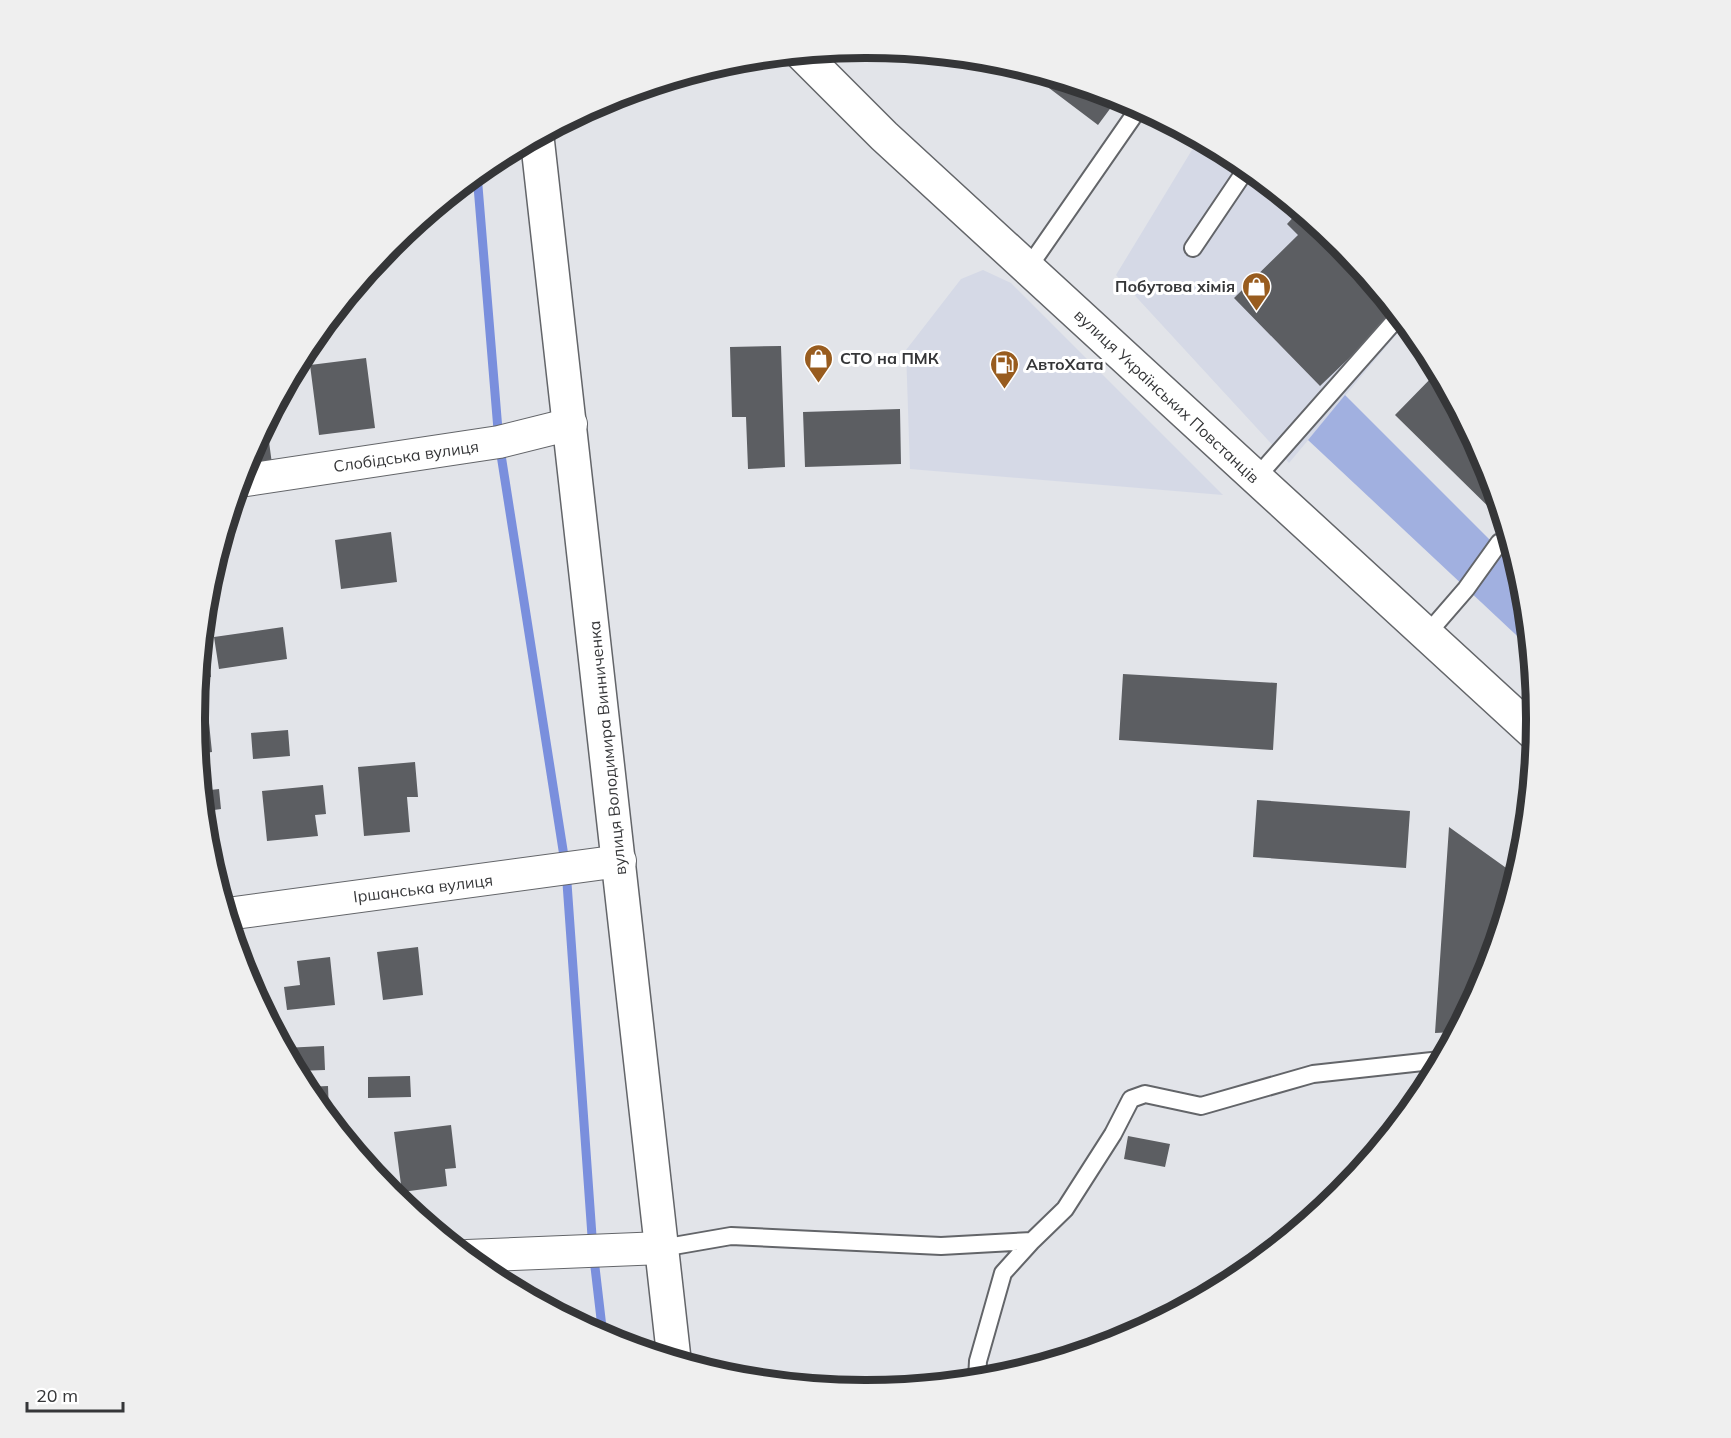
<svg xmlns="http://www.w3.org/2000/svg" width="1731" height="1438" font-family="Mulish,sans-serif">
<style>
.built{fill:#d5d9e6}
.green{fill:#a1b0e0}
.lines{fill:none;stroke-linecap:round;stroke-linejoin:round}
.stream{stroke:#7a8fdd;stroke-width:9}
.building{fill:#5c5e62}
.service-casing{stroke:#636569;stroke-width:20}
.minor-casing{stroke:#636569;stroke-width:34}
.tertiary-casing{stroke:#636569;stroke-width:36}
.secondary-casing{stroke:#636569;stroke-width:36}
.service{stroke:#fff;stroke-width:16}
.minor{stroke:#fff;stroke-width:32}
.tertiary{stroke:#fff;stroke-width:33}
.secondary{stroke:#fff;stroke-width:33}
.labels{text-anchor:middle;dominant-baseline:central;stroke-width:6;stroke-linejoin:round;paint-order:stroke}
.poi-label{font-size:16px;font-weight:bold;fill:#353638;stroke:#fff;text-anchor:start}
.street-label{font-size:16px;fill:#353638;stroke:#fff}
.rim{fill:none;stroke:#353638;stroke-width:8}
</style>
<rect width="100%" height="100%" fill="#e2e4e9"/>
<!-- built -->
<path class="built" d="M1198,140L1239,161L1340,245L1405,324L1289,463L1116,275Z
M983,270L1011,283L1223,495L910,469L906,350L961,279Z"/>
<!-- green -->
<path class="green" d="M1345,395L1517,567L1524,588L1529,647L1308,440Z"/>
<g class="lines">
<!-- stream -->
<path class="stream" d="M477,174L499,442L566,869L593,1250L603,1336"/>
</g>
<!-- building -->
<path class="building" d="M1056,79L1118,98L1098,125L1049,88Z
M1299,211L1340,245L1366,276L1358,283L1392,317L1320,386L1234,298L1298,235L1287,224Z
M781,346L785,467L748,469L746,417H732L730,347Z
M366,358L375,428L319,435L310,365Z
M1437,372L1486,463L1503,521L1395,415Z
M900,409L901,464L805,467L803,412Z
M268,434L272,464L244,468L260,435Z
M391,532L397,582L341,589L335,540Z
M283,627L287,659L219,669L214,637Z
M203,637H206L211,677L198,679Z
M1123,674L1277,683L1273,750L1119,740Z
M209,723L212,752L198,754L195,725Z
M288,730L290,756L253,759L251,733Z
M415,762L418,797H407L410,832L364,836L358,767Z
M323,785L326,814L315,815L318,836L267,841L262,791Z
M219,789L221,809L207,811L210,848H207L202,791Z
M1257,800L1410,811L1406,868L1253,857Z
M1449,827L1516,875L1485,976L1455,1032L1435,1033Z
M418,947L423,995L383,1000L377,952Z
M330,957L335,1005L287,1010L284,987L300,985L297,961Z
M324,1046L325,1070L297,1071L284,1048Z
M410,1076L411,1097L368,1098V1077Z
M328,1086L329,1114H326L305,1087Z
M451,1125L456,1168L445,1169L447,1186L402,1192L394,1132Z
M1128,1136L1170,1144L1165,1167L1124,1159Z
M888,1380L937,1382V1383L887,1388Z"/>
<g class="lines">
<defs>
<path id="service" d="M1193,248L1247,168
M1028,268L1139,108
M1256,478L1399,316
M1427,634L1466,589L1499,543L1511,547
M662,1248L731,1236L941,1246L1032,1241L1065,1209L1113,1134L1131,1099L1145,1094L1201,1106L1313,1074L1441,1060
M977,1379L978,1361L1003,1273L1032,1241"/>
<path id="minor" d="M240,481L499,442L571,424
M227,914L620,861
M467,1256L662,1248"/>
<path id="tertiary" d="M802,54L884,136L1535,734"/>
<path id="secondary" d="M537,137L674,1359"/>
</defs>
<!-- service casing -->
<use href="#service" class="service-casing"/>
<!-- minor casing -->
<use href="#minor" class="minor-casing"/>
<!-- tertiary casing -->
<use href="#tertiary" class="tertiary-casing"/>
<!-- secondary casing -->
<use href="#secondary" class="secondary-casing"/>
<!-- service -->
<use href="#service" class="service"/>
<!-- minor -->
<use href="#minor" class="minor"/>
<!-- tertiary -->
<use href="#tertiary" class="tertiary"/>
<!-- secondary -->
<use href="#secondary" class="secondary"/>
</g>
<!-- icons -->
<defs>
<symbol id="shop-pin" viewBox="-11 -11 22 30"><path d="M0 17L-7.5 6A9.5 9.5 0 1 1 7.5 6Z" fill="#985c1f" stroke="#fff"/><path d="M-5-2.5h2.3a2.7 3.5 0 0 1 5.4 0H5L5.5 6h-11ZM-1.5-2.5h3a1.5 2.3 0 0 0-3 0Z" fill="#fff"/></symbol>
<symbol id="fuel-pin" viewBox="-11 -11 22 30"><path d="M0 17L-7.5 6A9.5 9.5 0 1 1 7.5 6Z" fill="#985c1f" stroke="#fff"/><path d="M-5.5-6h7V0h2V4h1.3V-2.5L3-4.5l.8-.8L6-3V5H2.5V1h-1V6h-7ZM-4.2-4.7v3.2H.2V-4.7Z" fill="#fff"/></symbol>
</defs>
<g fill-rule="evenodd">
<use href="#shop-pin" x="1240" y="270" width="33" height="45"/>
<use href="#shop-pin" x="802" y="342" width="33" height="45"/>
<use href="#fuel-pin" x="988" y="348" width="33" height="45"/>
</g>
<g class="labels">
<!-- poi labels -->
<g class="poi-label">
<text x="1235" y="286" text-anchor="end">Побутова хімія</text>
<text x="840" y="358">СТО на ПМК</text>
<text x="1026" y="364">АвтоХата</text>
</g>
<!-- street labels -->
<g class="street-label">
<text transform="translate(1167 396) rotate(43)">вулиця Українських Повстанців</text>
<text transform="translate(406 456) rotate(-8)">Слобідська вулиця</text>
<text transform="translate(607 748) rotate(-96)">вулиця Володимира Винниченка</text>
<text transform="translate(423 888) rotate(-7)">Іршанська вулиця</text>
</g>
</g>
<!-- crop -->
<path d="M0 0H1731V1438H0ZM865 58H866A660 660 0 0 1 1526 718V720A660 660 0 0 1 866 1380H865A660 660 0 0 1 205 720V718A660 660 0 0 1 865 58Z" fill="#efefef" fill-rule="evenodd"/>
<path class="rim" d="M865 58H866A660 660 0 0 1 1526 718V720A660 660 0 0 1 866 1380H865A660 660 0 0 1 205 720V718A660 660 0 0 1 865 58Z"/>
<!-- scale -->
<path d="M27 1402v9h96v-9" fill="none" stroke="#353638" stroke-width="3"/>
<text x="36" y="1402" font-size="18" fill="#353638" stroke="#ffffff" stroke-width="4.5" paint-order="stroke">20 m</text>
</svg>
